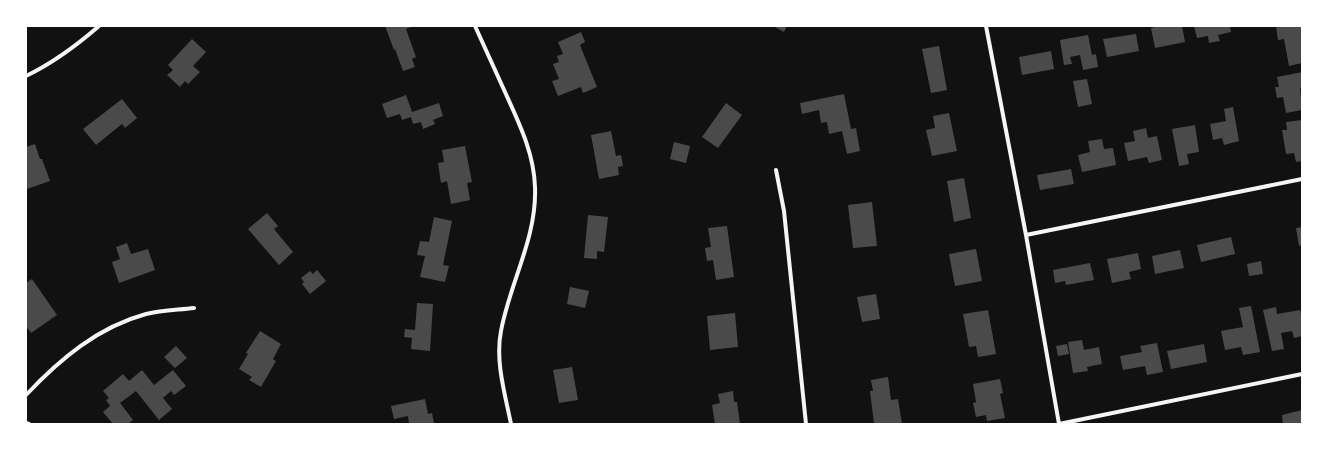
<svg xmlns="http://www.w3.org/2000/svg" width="1328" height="450" font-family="'Archivo Narrow',sans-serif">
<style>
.building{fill:#4a4a4a}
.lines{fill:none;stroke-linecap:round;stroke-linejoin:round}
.minor{stroke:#f5f5f5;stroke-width:4}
</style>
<rect width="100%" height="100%" fill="#111"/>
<!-- building -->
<path class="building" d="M385,26H414L406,29L416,57L412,59L415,67L403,71L395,49L394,50Z
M773,26H787L784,32Z
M1159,26H1182L1185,42L1155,48L1151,28Z
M1194,26H1230L1231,32L1218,35L1220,41L1209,43L1208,36L1197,38Z
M1276,26H1302V63L1289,66L1284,39L1278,40Z
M581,32L585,42L580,45L597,87L583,93L581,87L558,96L552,81L559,79L553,64L559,62L557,56L563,54L558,42Z
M1136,34L1139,51L1107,57L1103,39Z
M1088,35L1092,55L1096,54L1098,67L1083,70L1080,55L1070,57L1072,64L1064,65L1060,40Z
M192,39L206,52L193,66L200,72L188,84L185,81L180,87L167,75L173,70L168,65Z
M939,46L947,90L931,93L922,49Z
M1051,51L1054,69L1022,75L1019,57Z
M1302,72V88H1300L1302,110L1286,113L1283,97L1277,98L1275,87H1279L1277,77Z
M1087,79L1092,104L1078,107L1073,81Z
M844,94L851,129L856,128L860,151L847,154L842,131L829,134L827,122L821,123L819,110L802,114L800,103Z
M406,95L412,112L439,103L443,116L433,120L435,124L423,129L421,122L413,124L411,117L402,120L400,114L387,118L382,104Z
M122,99L137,118L125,128L122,124L96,145L83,129Z
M726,103L742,115L718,148L702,137Z
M1233,107L1239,141L1224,145L1222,138L1213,140L1210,124L1226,121L1224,109Z
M949,113L957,151L932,156L926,130L935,128L933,116Z
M1302,120V161L1296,162L1294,153L1286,154L1282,130H1287L1286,122Z
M1195,125L1199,152L1187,154L1189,164L1179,166L1172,129Z
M1146,128L1148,138L1157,136L1162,160L1149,163L1147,157L1128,161L1124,143L1135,141L1133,131Z
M611,131L616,156L621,155L623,166L618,167L619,175L599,179L591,135Z
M1102,139L1104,149L1113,148L1116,165L1082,172L1078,155L1090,152L1088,141Z
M674,142L690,146L686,163L670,159Z
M35,144L40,159H42L50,181L27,189L26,147Z
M465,146L472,182L467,183L470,200L451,204L447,181L441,183L438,163L444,162L442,150Z
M1071,169L1074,184L1040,190L1037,175Z
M964,178L971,218L954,222L947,181Z
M872,202L877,246L853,248L848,205Z
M267,213L278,226L274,229L293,252L279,265L248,229Z
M588,215L608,217L604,252L597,251V259L584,258Z
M434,217L452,221L443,265L449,266L445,282L420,277L425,256L417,255L420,241L429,242Z
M727,226L734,277L716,280L713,260L707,261L705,248L711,247L708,228Z
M1302,227V245L1299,246L1296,228Z
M1231,237L1235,254L1201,262L1197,245Z
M127,243L131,254L148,249L155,270L119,283L112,262L120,259L116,247Z
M976,249L982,281L955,286L949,254Z
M1180,250L1184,268L1155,274L1152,256Z
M1138,253L1141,269L1129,272L1131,279L1112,283L1107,259Z
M1261,261L1263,274L1249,276L1247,264Z
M1090,263L1094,280L1066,285L1065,281L1055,283L1053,270Z
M317,270L326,281L310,294L302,284L304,282L301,278L310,271L313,274Z
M32,279L57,315L31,333L26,326V283Z
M570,287L589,291L585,308L567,304Z
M876,294L880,319L862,322L857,297Z
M417,303L433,304L430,351L411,349L412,338L404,337L405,329L415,330Z
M1251,306L1260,352L1243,355L1241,347L1225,350L1221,331L1243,327L1239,308Z
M1276,307L1277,314L1300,310L1302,318V336L1294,338L1292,331L1281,333L1284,349L1272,351L1263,310Z
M988,310L996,354L978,357L976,346L969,347L963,314Z
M735,313L738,347L710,350L707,316Z
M260,331L281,344L273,359L276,361L261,387L249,380L252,377L239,369L248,354L246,353Z
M1082,340L1084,350L1099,347L1102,364L1087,367L1088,371L1073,373L1068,342Z
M1157,343L1163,372L1147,375L1145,366L1123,370L1120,356L1142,352L1140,346Z
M1067,344L1069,354L1058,356L1056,346Z
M1204,344L1207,362L1171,369L1167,351Z
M176,346L187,358L175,368L164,357Z
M572,367L578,400L559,403L553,370Z
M142,370L154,385L173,370L186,386L174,395L171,391L163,398L172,409L159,420L136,391L120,403L133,420L128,424H113L103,412L110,406L106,400L109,398L103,391L123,374L129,381Z
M888,377L891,400L898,399L902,424H874L870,391H873L871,380Z
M1000,379L1003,393L1000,394L1005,418L987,421L986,415L976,417L973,403L976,402L973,384Z
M733,391L734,402H737L740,424H715L712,405L720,403L718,394Z
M425,399L428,414L432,413L434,423L429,424H409L408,416L394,419L391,406Z
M1302,410V424H1283L1282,415Z"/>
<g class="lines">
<!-- minor -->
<path class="minor" d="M475,26C485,48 495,70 505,92C519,123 534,153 535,187C537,238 510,282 501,331C495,361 505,394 511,424
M986,26L1026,235L1059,424
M26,76C53,63 76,46 99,26
M776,170L784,211L806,424
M1026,235L1302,179
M26,395C60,359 98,327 146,314C162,310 178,310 194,308
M26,423L29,424
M1059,424L1302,374"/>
</g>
<!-- border -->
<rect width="1328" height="450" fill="none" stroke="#ffffff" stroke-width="54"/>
</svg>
